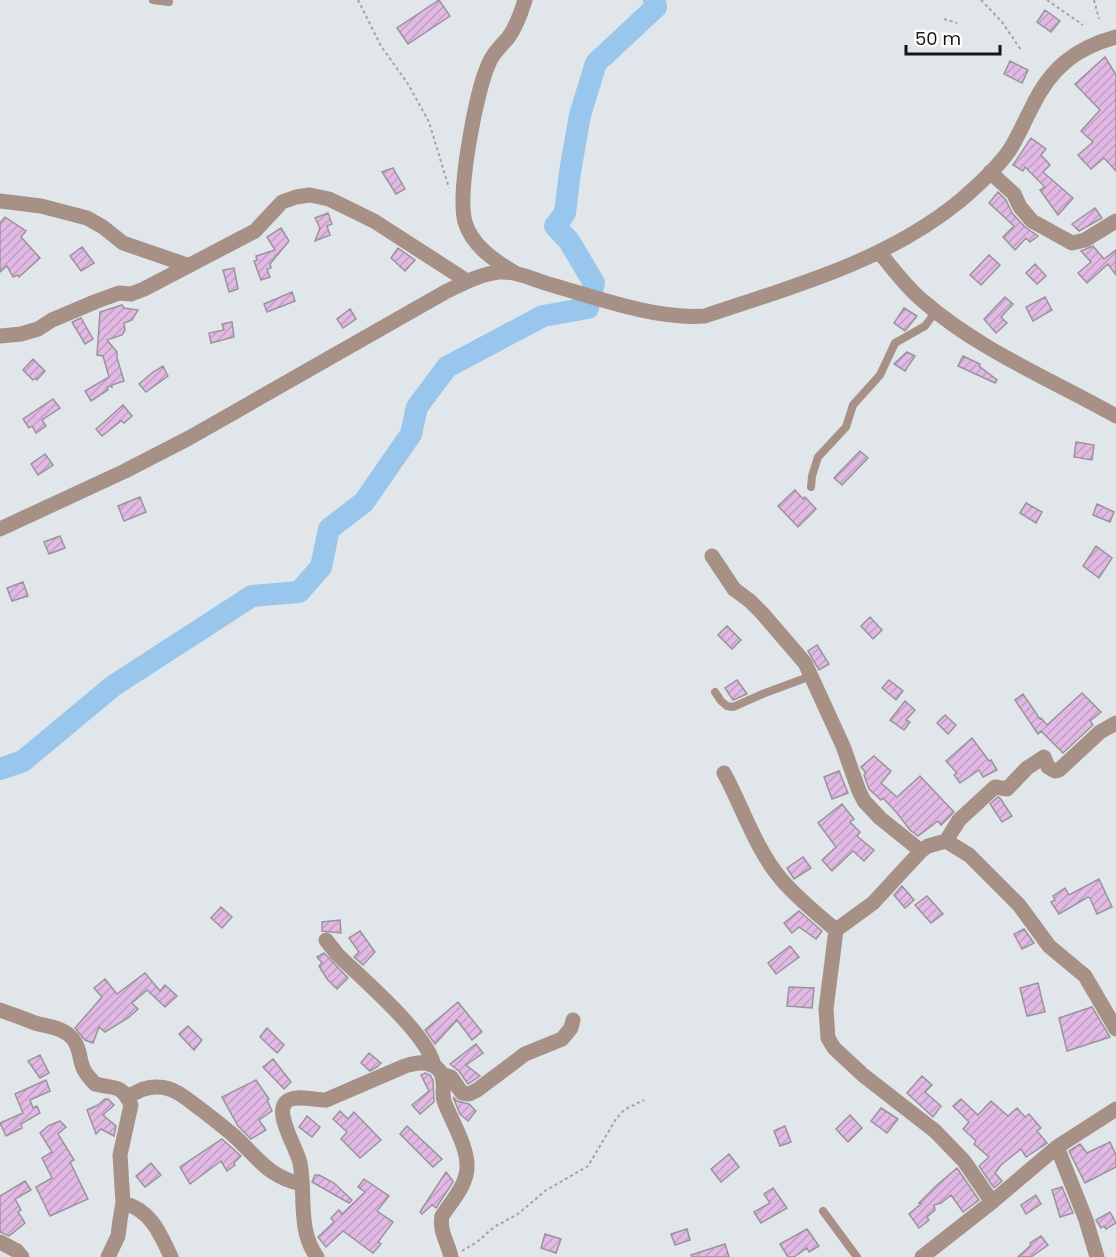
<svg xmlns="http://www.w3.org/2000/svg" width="1116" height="1257" font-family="Poppins,sans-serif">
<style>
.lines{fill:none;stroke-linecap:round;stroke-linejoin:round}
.river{stroke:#99c6ed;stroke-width:22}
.building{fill:url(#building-hatch);stroke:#999499;stroke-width:1.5}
.path{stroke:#a0a4a7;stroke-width:2;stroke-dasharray:3 3;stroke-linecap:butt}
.lane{stroke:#a79085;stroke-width:8}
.street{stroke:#a79085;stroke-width:15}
</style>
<defs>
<pattern id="building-hatch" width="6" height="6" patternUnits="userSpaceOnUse" patternTransform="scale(1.5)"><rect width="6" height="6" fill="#e2b9e4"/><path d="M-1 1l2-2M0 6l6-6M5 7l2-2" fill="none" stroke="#c19ec3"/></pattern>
</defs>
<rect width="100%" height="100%" fill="#e1e6ea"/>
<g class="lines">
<!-- river -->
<path class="river" d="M0,769L23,761L113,686L252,596L299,592L321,567L329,529L364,502L411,434L417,407L447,367L543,316L588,308L594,283L569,241L555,226L565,213L570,172L580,115L596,63L656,7L654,0"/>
</g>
<!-- building -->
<path class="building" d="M439,0L450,16L408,44L397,28Z
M1045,10L1060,21L1051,32L1037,22Z
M1105,57L1116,75V171L1104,158L1091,169L1078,155L1093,142L1081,131L1100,110L1075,84Z
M1010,61L1028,70L1022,83L1004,74Z
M1031,138L1046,149L1041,155L1050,165L1043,172L1073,198L1058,215L1040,190L1045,187L1025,167L1023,171L1013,165Z
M393,168L405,189L396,194L382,172Z
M998,192L1006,200L1012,213L1025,227L1038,236L1030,242L1026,238L1015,250L1003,237L1014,226L989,203Z
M1095,208L1102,218L1079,231L1072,224Z
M328,213L332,224L327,226L330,235L315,241L320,228L315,218Z
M5,217L26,231L21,237L40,258L19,277L18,275L13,277L7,266L0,272V223Z
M281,228L289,241L270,264L271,268L267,269L270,277L261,280L254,261L257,260L256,256L275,250L267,237Z
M1093,246L1104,259L1116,250V275L1108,264L1087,283L1078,273L1091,262L1081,251Z
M82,247L94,263L81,271L70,256Z
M398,248L415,260L405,271L391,258Z
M989,255L1000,265L981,285L970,275Z
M1035,264L1046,276L1037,284L1026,273Z
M234,268L238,289L229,292L223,270Z
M292,292L295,301L267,312L264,304Z
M1005,297L1013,304L1001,317L1007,323L996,333L984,319Z
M1045,297L1052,310L1033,321L1026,307Z
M122,305L124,308L138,310L132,320L124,323L125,330L122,335L107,340L117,352V358L124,381L112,385V388L111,386L107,387L108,390L91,401L85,391L109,377L103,356L97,355L100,312Z
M904,308L917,316L905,331L894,323Z
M350,309L356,319L343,328L337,319Z
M81,318L93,339L85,344L72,322Z
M232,322L234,337L211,343L209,333L224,330L222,324Z
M907,352L915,356L905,371L894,364Z
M963,356L980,364L979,366L997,380L995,383L958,366Z
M33,359L45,371L37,380L36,378L33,380L23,370Z
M163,366L168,376L146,392L139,384L153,372Z
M53,399L60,408L42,420L46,426L36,433L32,426L29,428L23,419Z
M123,405L132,416L124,423L121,421L102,436L96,429Z
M1076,442L1094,445L1092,460L1074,457Z
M860,451L868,458L842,485L834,478Z
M45,454L53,465L38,475L31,464Z
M795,490L803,499L805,497L816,509L798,527L778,506Z
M140,497L146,512L124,521L118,506Z
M1026,503L1042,512L1036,523L1020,513Z
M1097,504L1114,512L1110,522L1093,515Z
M60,536L65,548L49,554L44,542Z
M1096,546L1112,558L1099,578L1083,566Z
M23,582L28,596L12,601L7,588Z
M870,617L882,630L873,639L861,626Z
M727,626L741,640L732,649L718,635Z
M817,645L829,664L819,670L808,651Z
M737,680L747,694L733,700L725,688Z
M889,680L903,691L896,700L882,688Z
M1082,693L1101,712L1090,721L1093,725L1063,753L1041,731L1038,734L1015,700L1023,694L1040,719L1041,718L1047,725Z
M905,701L915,710L906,720L910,722L904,730L890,720Z
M945,715L956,725L948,734L937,723Z
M972,738L989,761L991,760L997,770L983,777L979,770L960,783L954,775L957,773L946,761Z
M874,756L891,771L881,783L897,797L920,776L954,812L941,825L938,821L918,836L910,830L897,813L883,798L881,800L869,789L864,775L866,773L861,767Z
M839,771L848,793L832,799L824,777Z
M998,797L1000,798L1012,816L1002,822L990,804Z
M842,804L854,819L850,822L860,832L857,836L874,850L864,861L853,851L832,871L822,860L836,847L818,823Z
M803,857L811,868L794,879L787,868Z
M1099,879L1112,907L1097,914L1090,898L1088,897L1059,914L1051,902L1055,900L1053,896L1065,888L1069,895Z
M902,886L914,900L905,908L894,895Z
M927,896L943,914L931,923L915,905Z
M221,907L232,917L222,928L211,918Z
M799,911L822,931L816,939L799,927L792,933L784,923Z
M340,920L341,933L322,931V922Z
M1024,929L1034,943L1022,949L1014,934Z
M360,931L375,952L363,965L354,957L359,952L349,938Z
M790,946L799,957L776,974L768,963Z
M324,953L348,978L337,989L327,979L319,966L322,963L317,957Z
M145,973L160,991L165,985L177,996L165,1007L147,990L132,1003L138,1009L128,1018L105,1032L99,1027L93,1043L85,1040L75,1028L102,997L94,988L105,979L117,994Z
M1038,983L1045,1012L1027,1016L1020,988Z
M789,987L814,988L812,1008L787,1006Z
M458,1002L482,1032L472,1040L457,1020L435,1044L425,1030Z
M1092,1007L1110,1037L1067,1051L1059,1018Z
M188,1026L202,1040L194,1050L179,1034Z
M267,1028L284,1045L277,1053L260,1037Z
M476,1044L483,1053L466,1065L480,1076L468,1084L459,1071L450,1064Z
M369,1053L381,1063L377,1067L370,1071L361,1063Z
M40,1055L49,1073L40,1078L28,1061Z
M273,1059L291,1082L284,1089L263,1067Z
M425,1073L430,1075L433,1080L434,1102L420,1114L412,1105L429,1091L421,1075Z
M922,1076L932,1085L925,1092L941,1106L933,1117L907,1093Z
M46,1080L50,1091L30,1100L33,1108L37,1106L40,1113L21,1124L22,1128L6,1136L0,1123L23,1113L15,1094Z
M256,1080L269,1099L267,1100L272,1111L259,1120L266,1130L251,1139L238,1126L222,1097Z
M453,1097L457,1101L469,1104L476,1111L468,1121L460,1114Z
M105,1099H108L114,1105L103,1115L116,1126L114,1136L101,1129L96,1134L87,1110L98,1105Z
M961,1099L978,1115L991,1101L1008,1116L1017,1108L1025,1117L1029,1114L1041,1128L1037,1131L1047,1143L1026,1157L1021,1149L1001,1165L995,1173L1002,1181L994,1188L979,1166L989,1157L974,1144L976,1141L963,1129L969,1122L953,1106Z
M881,1108L898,1119L887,1133L871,1121Z
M340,1111L348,1119L354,1112L381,1140L360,1158L341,1139L347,1132L333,1119Z
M850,1115L862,1128L848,1142L836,1129Z
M307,1116L320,1127L312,1137L299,1127Z
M60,1121L66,1127L58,1134L74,1160L70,1162L88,1199L50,1216L36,1187L52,1178L42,1158L52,1152L40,1133L48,1126Z
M407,1126L442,1159L433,1167L400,1134Z
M785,1126L791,1142L780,1146L774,1131Z
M222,1139L241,1156L234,1163L235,1165L227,1171L221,1161L190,1184L180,1167Z
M1110,1142L1116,1155V1167L1085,1183L1069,1151L1080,1144L1087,1153Z
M729,1154L739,1167L721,1182L711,1169Z
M151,1163L161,1175L145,1187L136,1176Z
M957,1168L979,1200L963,1212L951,1195L941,1203L934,1205L935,1210L927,1217L929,1220L919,1228L909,1214L921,1204L919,1203L937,1185Z
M446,1172L453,1181V1182L436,1208L432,1205L422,1214L420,1212Z
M315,1175H319L334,1183L352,1200L349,1203L312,1182Z
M364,1179L389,1196L377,1211L393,1222L378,1242L381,1244L373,1253L343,1231L326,1247L318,1237L334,1222L331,1218L339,1210L342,1214L365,1192L358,1187Z
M25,1181L31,1190L15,1199L21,1210L18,1212L25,1223L9,1236L0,1232V1196Z
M1062,1187L1073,1213L1060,1217L1052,1190Z
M773,1188L787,1208L761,1223L754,1212L770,1203L764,1194Z
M1036,1195L1041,1204L1026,1214L1021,1205Z
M1110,1212L1116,1223L1106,1229L1104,1226L1101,1228L1096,1220Z
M687,1229L690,1240L675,1245L671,1234Z
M807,1229L819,1246L809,1252L807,1248L794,1257H788L780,1244Z
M545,1234L561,1239L556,1253L541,1248Z
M1041,1236L1048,1245L1031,1257H1018L1031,1245L1030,1243Z
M725,1244L729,1257H692L691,1255Z"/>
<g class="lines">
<!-- path -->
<path class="path" d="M358,0L381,46L408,84L429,122L449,188
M981,0L1002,22L1021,50
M1047,0L1083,25
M1094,0L1099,19
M944,19L957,23
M462,1251L477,1242L494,1227L518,1214L545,1191L588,1166L616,1119L624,1110L644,1100"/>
<!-- lane -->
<path class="lane" d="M153,0L169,2
M811,487L812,476L818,457L846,427L853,405L880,375L895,343L925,326L936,311
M715,692L721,701L727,706L733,707L765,693L811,676
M823,1211L857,1257"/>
<!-- street -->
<path class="street" d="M990,172L1014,194L1020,207L1032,221L1072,243L1085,240L1116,221
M0,201L41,206L87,218L103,227L123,243L187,265
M880,253C893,269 906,287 923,301C979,350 1052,380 1116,416
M515,273C495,261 472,246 465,222C457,193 476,91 489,63C493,53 501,46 508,38C516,27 521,13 525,0
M0,336L21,334L38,329L52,320L97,301L119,293L131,294L144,289L255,231L282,202L296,197L310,195L329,199L374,221L467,281
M0,529L125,471L189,438L447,291C463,284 480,274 499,272C517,271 534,280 552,285C597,298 658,320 705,316C794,286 887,261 961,200C978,185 996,169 1009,151C1018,137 1024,122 1032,107C1050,69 1075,48 1116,37
M712,556L734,589L750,601L762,613L805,663L843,746L859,791L864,801L880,818L921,851
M724,773C743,808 755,848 781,879C797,898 817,914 836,930
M946,841L969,855L1019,905L1049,946L1085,976L1116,1029
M326,940L337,954C361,978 428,1034 434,1066
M0,1010C12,1014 23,1018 35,1023C49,1027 63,1027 73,1039C80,1048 79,1056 82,1065C84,1073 90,1078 95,1084C114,1089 121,1083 131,1105L120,1155L123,1203L120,1220L118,1236L108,1257
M442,1074L451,1077L462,1093L469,1094L477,1090L525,1054L562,1039L571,1028L573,1020
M127,1097C137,1092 146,1086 158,1087C174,1087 187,1099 199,1108C210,1116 221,1125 232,1134C256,1155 268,1178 302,1184
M1057,1147L1086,1220L1097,1257
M992,1202L964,1161L935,1131L863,1075L834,1048L828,1038L826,1009L836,930L873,903L921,851L928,846L946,841L959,820L995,787L1007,789L1027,768L1044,757L1048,767L1055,771L1059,770L1100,732L1116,723
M123,1203C151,1210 160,1233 171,1257
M0,1242L17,1251L22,1257
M317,1257C297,1230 306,1194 300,1163C297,1148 274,1114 286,1102C293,1094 314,1100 326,1100L405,1066C417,1062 430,1060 439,1070C447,1080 441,1091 444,1101C451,1120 468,1147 467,1167C467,1185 451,1202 442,1216C439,1231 448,1243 451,1257
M922,1257L992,1202L1057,1147L1116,1109"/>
</g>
<!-- scale -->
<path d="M906 45v9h94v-9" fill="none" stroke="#141617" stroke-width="3"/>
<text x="915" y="45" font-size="18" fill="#141617" stroke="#ffffff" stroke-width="4.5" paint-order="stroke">50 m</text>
</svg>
